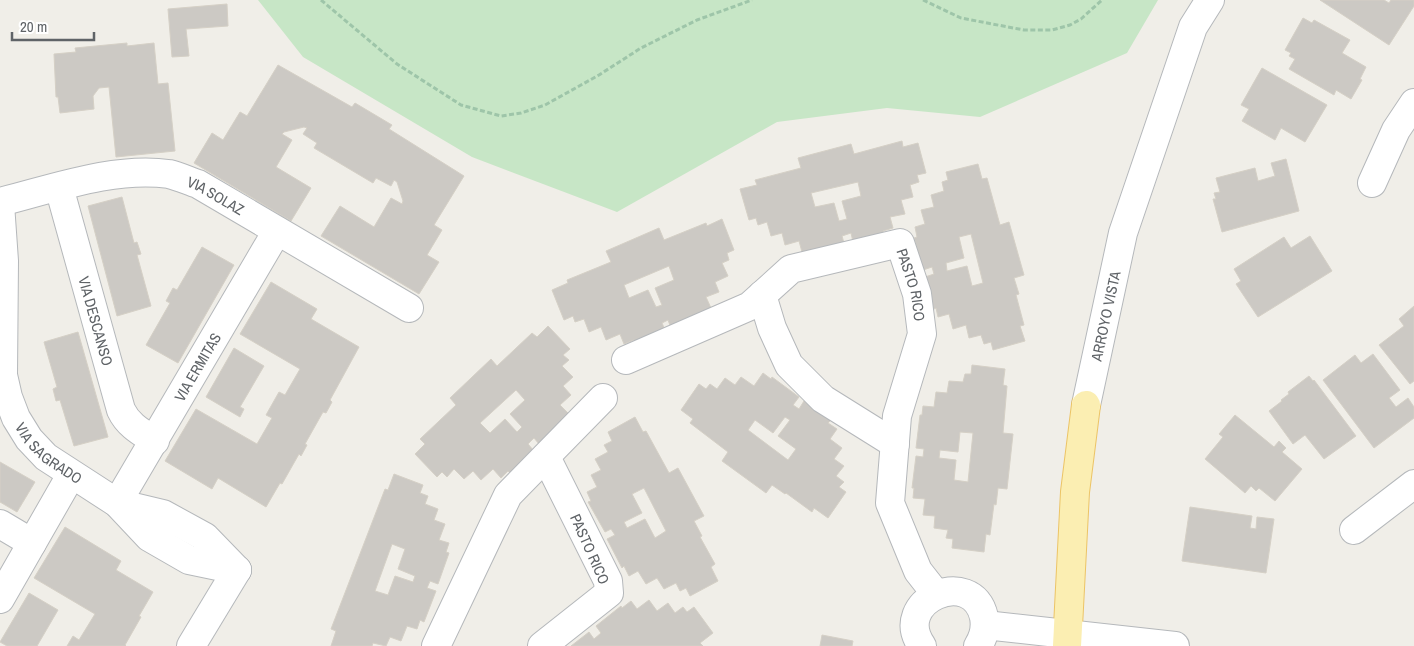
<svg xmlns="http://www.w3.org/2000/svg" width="1414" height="646" font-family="'Archivo Narrow',sans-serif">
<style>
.green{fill:#c7e6c6}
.building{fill:#ccc9c4;stroke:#d5d0c6;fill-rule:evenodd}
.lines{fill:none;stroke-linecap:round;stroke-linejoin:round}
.minor-casing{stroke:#b5b8bb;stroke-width:30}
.major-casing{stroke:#ecc466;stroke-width:30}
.path{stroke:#9ec5a9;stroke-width:3;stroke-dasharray:5 2.5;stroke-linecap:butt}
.minor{stroke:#fff;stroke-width:28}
.major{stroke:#fbeeb2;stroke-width:28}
.labels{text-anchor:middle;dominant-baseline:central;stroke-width:4;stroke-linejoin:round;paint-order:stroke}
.street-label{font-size:15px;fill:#5f6367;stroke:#fff}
</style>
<rect width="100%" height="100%" fill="#f0eee8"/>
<!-- green -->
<path class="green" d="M258,0H1158L1127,53L980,117L887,108L777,122L617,212L472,157L303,57Z"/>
<!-- building -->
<path class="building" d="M1320,0H1384L1389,3L1391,0H1414V6L1389,45Z
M227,4L228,26L186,29L189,56L172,57L168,9Z
M1303,18L1312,23L1314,20L1350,40L1342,53L1366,67L1360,79L1362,80L1351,99L1336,90L1334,95L1289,69L1295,59L1289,56L1291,53L1285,50Z
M127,43V46L154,43L158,84L168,83L175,151L116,157L109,87L99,88L93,96L94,109L60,113L58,97H56L54,54L76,52L75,48Z
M278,65L352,107L355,103L392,125L389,129L464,176L434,225L442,230L427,255L439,262L419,294L321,236L340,206L374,227L391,198L402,204L403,201L397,182L394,180L391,186L376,178L373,183L314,148L317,143L303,134L307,128L304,127L284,132L282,134L292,140L276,167L311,188L291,221L194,163L212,133L223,140L240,112L247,116Z
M1262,68L1327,105L1305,142L1281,128L1275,140L1242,121L1249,109L1241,105Z
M902,141L903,147L918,143L926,173L917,175L919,182L910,185L913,197L901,200L905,214L890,217L893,228L883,231L884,234L853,242L851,233L842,236L844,243L813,252V250L802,252L799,241L785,245L782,233L771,236L767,222L758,225L756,218L749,220L740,189L757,185L755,180L801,168L798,158L851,144L854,154ZM858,182L861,196L842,201L847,219L839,221L834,203L815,207L811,193Z
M1286,159L1299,211L1222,232L1213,199H1216L1214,193L1220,192L1216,178L1255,168L1258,181L1275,176L1271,163Z
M978,164L982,179L987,178L1000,225L1009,222L1024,275L1014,278L1019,294L1016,295L1024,325L1020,326L1025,341L993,350L991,342L984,344L981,335L969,338L966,325L953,329L949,314L938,317L936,308L934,309L925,277L934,274L932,267L923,270L914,238L917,237L915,227L925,224L921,210L934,207L931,195L944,191L942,182L948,180L946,172ZM971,234L983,283L972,286L967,266L947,271L946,263L964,258L959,237Z
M122,197L134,243L137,242L141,254L137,255L151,306L117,316L88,206Z
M722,219L734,250L727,253L729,260L722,263L728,276L715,282L719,292L706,297L711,308L671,328L668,320L662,323L665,330L635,343L634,340L624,344L620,334L606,340L601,327L589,332L584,319L575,322L573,316L564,320L552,290L568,283L567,280L611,262L606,251L659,228L664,240L706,223L707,226ZM669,266L674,280L655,288L662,305L656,307L648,290L629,298L624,285Z
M1310,236L1332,271L1258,317L1236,284L1241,281L1234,269L1284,237L1291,248Z
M202,247L234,265L178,363L146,345L170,303L166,301L173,288L177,290Z
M271,282L317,309L311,319L359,347L330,400L332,402L326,413L323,412L305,444L307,445L301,456L299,454L282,484L280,483L266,507L218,478L212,489L165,461L196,409L257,444L272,418L266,415L279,392L285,395L300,369L240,334Z
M1414,306V381L1410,384L1379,345L1404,326L1399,319Z
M548,326L570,349L563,355L569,360L562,366L573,377L563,386L571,395L560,405L568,413L561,420L562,422L539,444L534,438L528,444L534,451L510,473L508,471L501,478L493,469L481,480L473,471L464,479L454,469L447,477L442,472L437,477L415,454L425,444L420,439L456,405L450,398L491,359L497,366L532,333L537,337ZM516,390L525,400L510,414L522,427L517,432L505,419L490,433L480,423Z
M78,332L108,437L74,446L60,400L56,401L53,389L57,387L44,342Z
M234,348L264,366L240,407L244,409L240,417L206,397Z
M1373,354L1400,390L1389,398L1396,407L1408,398L1414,407V418L1374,448L1323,380L1355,355L1361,363Z
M972,365L1005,369L1003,385L1007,386L1003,433L1013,434L1007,489L998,488L996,505L994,504L990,535L986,534L984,552L952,548L953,539L946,538L948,530L934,528L935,516L923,515L925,499L913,498L914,488H912L916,456L923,457L924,449L916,448L920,415H922L923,406L934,407L936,392L947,393L949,381L963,382L965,374H971ZM960,432L973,433L968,482L954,480L956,460L939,458L940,450L958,452Z
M763,373L771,379L772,377L799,397L793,405L799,409L804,401L831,420L828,423L837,429L830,439L842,448L834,459L844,466L836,476L844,482L839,487L846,492L828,518L814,508L812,512L786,493L785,494L772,485L766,493L722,461L728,452L690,423L693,419L681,410L699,384L706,389L710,384L717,389L725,378L735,385L741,377L754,386ZM785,417L790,420L778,436L796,449L788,460L748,430L755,420L773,433Z
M1309,376L1313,381L1314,380L1356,436L1324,459L1305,435L1293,444L1269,411L1282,401L1281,400L1289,394L1288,392Z
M1235,415L1274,447L1279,441L1286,448L1282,452L1302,469L1275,501L1259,488L1256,491L1251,486L1245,493L1205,459L1223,437L1219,434Z
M635,417L643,432L646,431L669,473L678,468L704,516L694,521L702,536L700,537L715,564L711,567L718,581L690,596L686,588L680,591L676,583L664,589L657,578L646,584L638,571L629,576L624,566L622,568L607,539L615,535L611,529L605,532L588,502L591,501L587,492L597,487L591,475L601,470L595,459L608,452L604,445L612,441L608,432ZM644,488L666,531L655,538L645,519L627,528L624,522L642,513L632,494Z
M0,462L35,482L17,512L0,502Z
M394,474L423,485L420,493L428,496L425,504L438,509L434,520L445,524L439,540L449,543L446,552L449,553L438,584L430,581L427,588L436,591L424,622L420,620L417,629L407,626L401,641L390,637L386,646L373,643L372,646H331L336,631L331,629L385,489L388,490ZM392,544L405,549L398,569L415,576L413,582L395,576L388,595L375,591Z
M1190,507L1252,516L1250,528L1256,529L1257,517L1274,519L1266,573L1182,561Z
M65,527L121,561L116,570L153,592L139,616L141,617L125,645L126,646H67L73,636L79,640L95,614L34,578Z
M29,593L58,610L37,646H7L0,642Z
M649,600L657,611L668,603L675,613L683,607L687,612L694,607L713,633L700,643L703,646H571L589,632L594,639L601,633L596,626L621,606L622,608L631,601L637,609Z
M822,635L853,641L852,646H820Z"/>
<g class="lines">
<defs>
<g id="minor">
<path d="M1372,183L1396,130L1414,103"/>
<path id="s1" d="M59,187L121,410C128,425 141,432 155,441"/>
<path id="s2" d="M0,202C52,189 115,166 169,174C178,176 189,181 198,184L409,308"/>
<path id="s3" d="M0,204L4,261L3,375L8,397L16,418L29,439L46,457L117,503L149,537L189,560L237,570"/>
<path d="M762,295L772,328L789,365L823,399L895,444"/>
<path id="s4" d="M626,360L750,306L791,269L900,243L917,294L922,334L897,416L890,503L918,571L936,594"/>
<path id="s5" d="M1086,405L1123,233L1193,27L1210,0"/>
<path id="s6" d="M117,503L277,231"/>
<path d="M117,503L163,514L205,537L237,570"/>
<path d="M0,524L32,543"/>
<path d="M1354,530L1414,484"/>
<path d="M0,599L71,475"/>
<path d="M985,625L1175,646"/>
<path d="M191,646L237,570"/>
<path d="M436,646L508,495L603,398"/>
<path d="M542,646L609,593L608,581L546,457"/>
<path d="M922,646C890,601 972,565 984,617C986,628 984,637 978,646"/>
</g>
<path id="major" d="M1067,646L1075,492L1086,405"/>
</defs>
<!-- minor casing -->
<use href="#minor" class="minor-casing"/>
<!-- major casing -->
<use href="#major" class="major-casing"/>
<!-- path -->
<path class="path" d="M321,0L397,64L461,105L501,116L521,113L545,105L599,75L641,48L697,20L752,0
M923,0L961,18L1024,30H1052L1070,25L1081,19L1102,0"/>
<!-- minor -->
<use href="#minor" class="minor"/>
<!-- major -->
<use href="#major" class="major"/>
</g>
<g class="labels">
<!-- street labels -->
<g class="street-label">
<text stroke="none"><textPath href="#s2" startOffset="224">VIA SOLAZ</textPath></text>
<text stroke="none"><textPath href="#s4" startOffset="346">PASTO RICO</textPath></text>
<text stroke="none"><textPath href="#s5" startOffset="91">ARROYO VISTA</textPath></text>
<text stroke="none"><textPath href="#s1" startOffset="139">VIA DESCANSO</textPath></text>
<text stroke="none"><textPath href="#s6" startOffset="158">VIA ERMITAS</textPath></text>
<text stroke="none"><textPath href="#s3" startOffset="265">VIA SAGRADO</textPath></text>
<text transform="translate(590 549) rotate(66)">PASTO RICO</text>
</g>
</g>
<!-- scale -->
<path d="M12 32v8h82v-8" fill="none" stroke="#5f6367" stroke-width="2.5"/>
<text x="20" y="32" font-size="15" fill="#5f6367" stroke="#ffffff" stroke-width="4" paint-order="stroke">20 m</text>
</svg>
